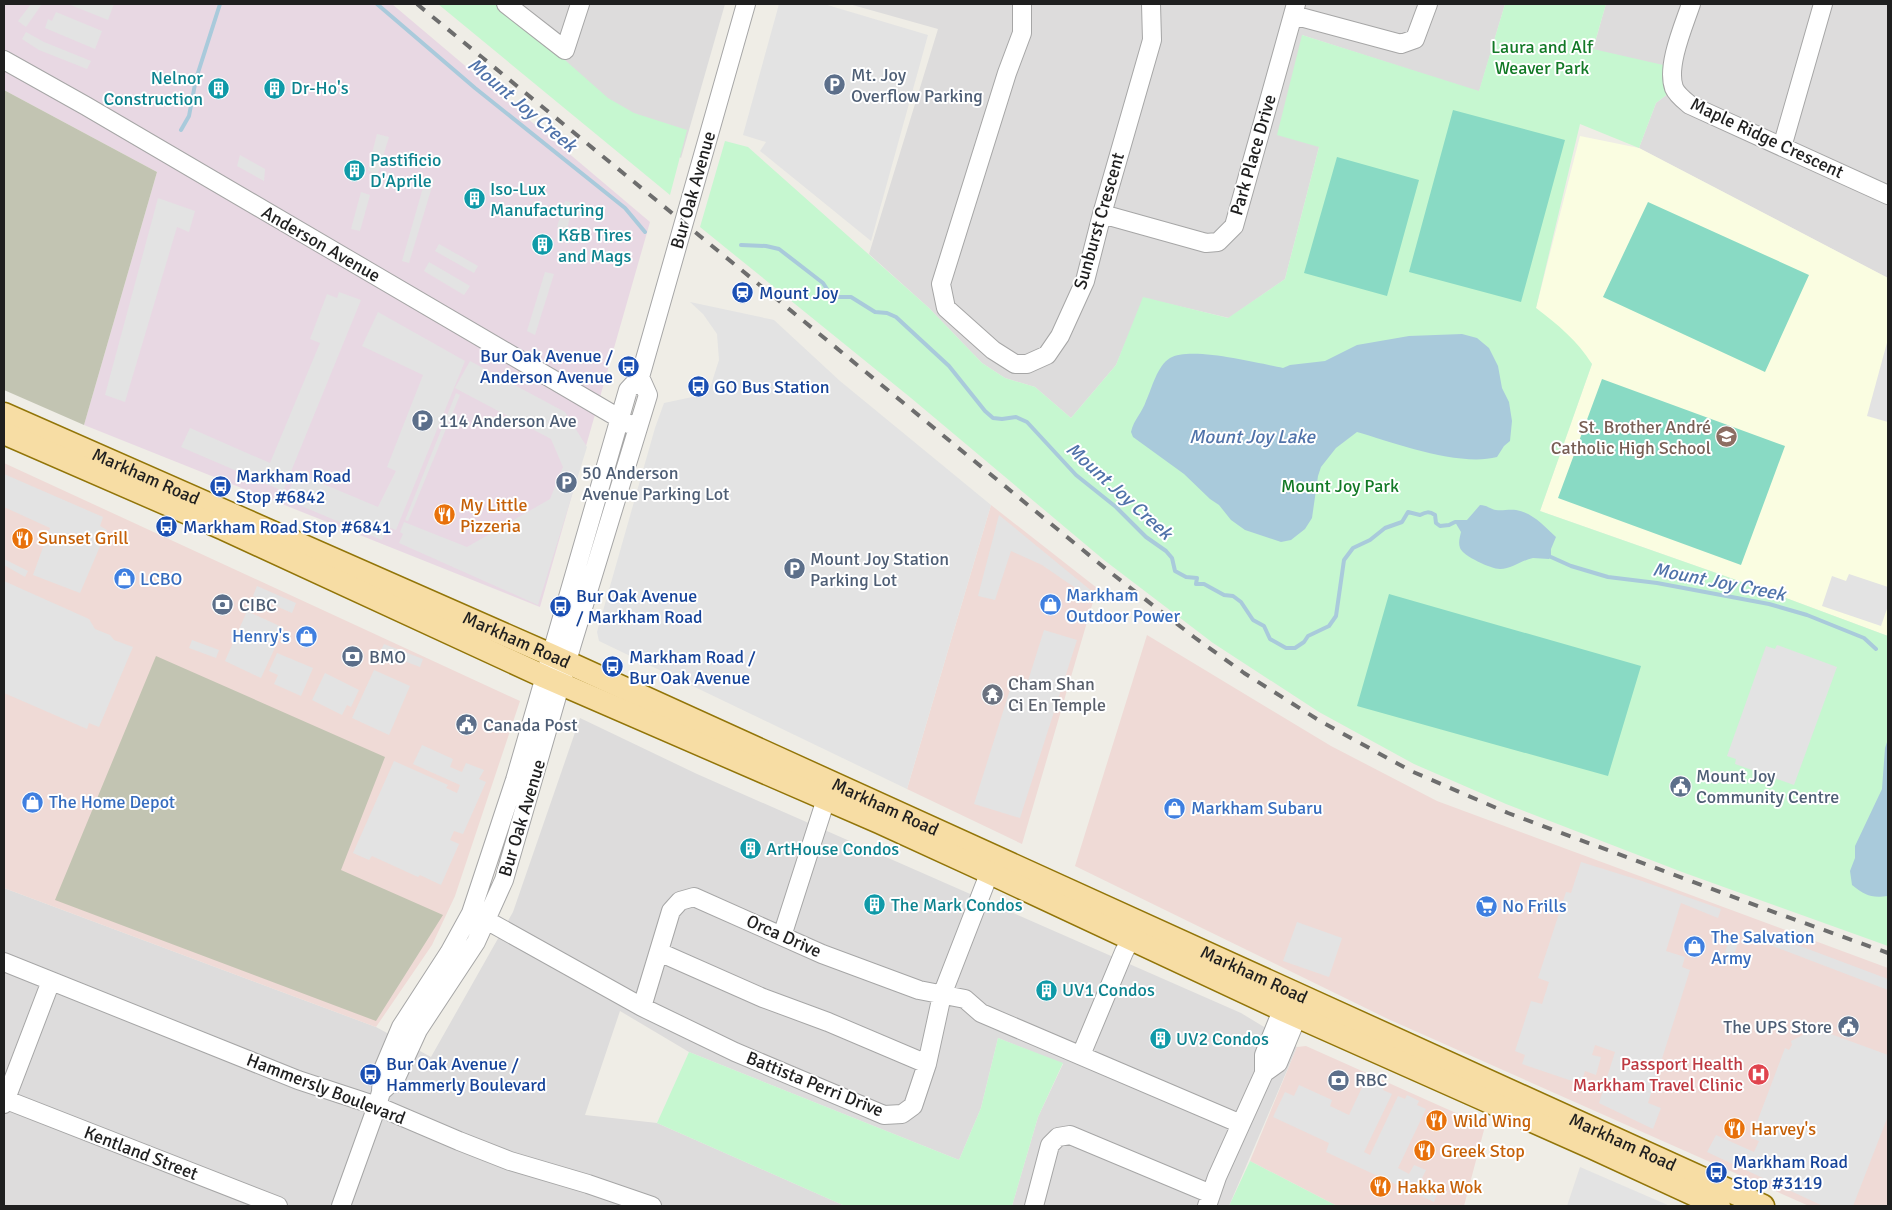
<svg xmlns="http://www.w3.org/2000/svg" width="1892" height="1210" font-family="Signika,sans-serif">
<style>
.residential{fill:#dddcdc}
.commercial{fill:#efdad6}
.industrial{fill:#e8d8e3}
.education{fill:#fafde1}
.construction{fill:#c2c4b2}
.park{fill:#c6f7d0}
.pitch{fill:#89dac4}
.parking{fill:#e3e3e3}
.water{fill:#a9cadb}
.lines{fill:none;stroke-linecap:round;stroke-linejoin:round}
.stream{stroke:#a9cadb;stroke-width:4}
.minor-casing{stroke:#a6a6a6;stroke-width:20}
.major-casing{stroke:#927508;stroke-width:25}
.minor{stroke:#fff;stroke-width:18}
.major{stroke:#f7dda4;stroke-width:22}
.rail{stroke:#6d6d6d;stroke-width:4;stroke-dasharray:10 10;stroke-linecap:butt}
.labels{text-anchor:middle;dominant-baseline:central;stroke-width:4;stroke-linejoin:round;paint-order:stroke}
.park-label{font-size:18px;fill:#127926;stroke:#fff}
.service-label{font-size:18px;fill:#4e5e75;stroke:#fff;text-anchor:start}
.culture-label{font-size:18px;fill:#0d838f;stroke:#fff;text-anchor:start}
.street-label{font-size:18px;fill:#1f1f1f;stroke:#fff}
.transit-label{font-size:18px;fill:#164399;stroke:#fff;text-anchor:start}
.education-label{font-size:18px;fill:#785e54;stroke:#fff;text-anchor:end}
.food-label{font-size:18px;fill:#c56008;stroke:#fff;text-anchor:start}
.shop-label{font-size:18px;fill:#366cbe;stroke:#fff;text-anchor:start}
.worship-label{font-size:18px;fill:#5b616d;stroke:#fff;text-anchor:start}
.health-label{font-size:18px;fill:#be3a42;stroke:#fff;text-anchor:end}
.water-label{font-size:19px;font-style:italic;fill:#5073aa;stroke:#fff}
</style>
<rect width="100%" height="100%" fill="#efede6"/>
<!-- residential -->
<path class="residential" d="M477,4H725L681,158L505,26Z
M849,4H1505L1479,92L1302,35L1319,147L1285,279L1229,318L1144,298L1116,365L1071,418L1035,387L1005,378L982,363L929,308L869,254L938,29Z
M1606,4H1888V278L1639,148L1656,103L1674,89L1593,49Z
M580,718L697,774L1241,1013L1297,1047L1229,1206H1012L1038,1117L1063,1064L998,1038L981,1108L959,1160L689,1052L620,1011L585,1115L657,1123L845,1206H4V888L376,1027L431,1057L513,912Z"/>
<!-- commercial -->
<path class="commercial" d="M4,463L520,701L455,896L432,945L376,1027L4,888Z
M991,505L1097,588L1022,844L907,789Z
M1147,635L1331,746L1437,801L1888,968V1206H1809L1388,1019L1075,866Z
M1306,1046L1485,1126L1464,1206H1337L1250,1161L1297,1047Z"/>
<!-- industrial -->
<path class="industrial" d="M4,4H392L650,222L540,607L84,425L157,172L4,90Z"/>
<!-- education -->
<path class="education" d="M1580,136L1639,148L1888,278V636L1759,588L1540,511L1592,364L1536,308Z"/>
<!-- construction -->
<path class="construction" d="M4,90L157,172L84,425L4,390Z
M156,656L385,757L341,870L443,915L376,1021L55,900Z"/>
<!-- park -->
<path class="park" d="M438,4H496L548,45L608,98L634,113L687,130L670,195Z
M1505,4H1606L1593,49L1672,67L1674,89L1656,103L1639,148L1580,124L1536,308C1558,325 1577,340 1592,364L1540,511L1759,588L1888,636V946L1682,872L1506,804L1414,764L1319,712L1213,643L1104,560L911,398L700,227L725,141L748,147L929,308L982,363L1005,378L1035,387L1071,418L1116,365L1143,297L1228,318L1285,279L1319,147L1277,135L1302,35L1479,91Z
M998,1038L1063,1063L1038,1117L1012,1206H845L657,1123L689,1052L959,1160L981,1108Z
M1250,1161L1337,1206H1229Z"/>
<!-- pitch -->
<path class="pitch" d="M1453,110L1565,140L1521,302L1409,272Z
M1337,157L1419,180L1387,296L1304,273Z
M1648,202L1809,275L1765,372L1603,297Z
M1602,379L1785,446L1741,565L1558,498Z
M1389,594L1641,666L1608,776L1357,706Z"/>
<!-- parking -->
<path class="parking" d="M31,4H42L26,27L18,21Z
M68,4H114L108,20Z
M779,4H824L928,35L871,241L760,151L766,142L743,135Z
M56,12L102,31L95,49L45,28L48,19L52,21Z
M26,32L44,42L91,61L87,69L39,50L22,39Z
M377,134L389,137L377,176L368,170Z
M240,155L265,169L264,181L237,166Z
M426,177L434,180L409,263L402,261Z
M361,192L370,195L360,231L351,229Z
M158,198L195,211L189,232L177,227L125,402L105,395Z
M565,201L573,203L567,230L557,227Z
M439,244L478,266L474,273L435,251Z
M429,262L470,286L464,295L424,271Z
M545,272L554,274L535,335L527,331Z
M339,292L361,300L283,491L181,447L190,428L270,463L320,343L310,339L327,294L337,298Z
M690,302L774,320L840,381L991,505L907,789L599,641L597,632L655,428L664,403L697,396L710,388L719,360L717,334L703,314Z
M378,312L465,361L396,530L388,527L382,540L285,499L297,473L378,507L396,471L387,467L423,375L362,346Z
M1888,339V422L1867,416Z
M470,361L565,412L587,447L538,605L399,543L403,534L400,532L404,522L467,547L550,499L563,467L551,439L455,388Z
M456,393L460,395L408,521L405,520Z
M4,474L103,517L100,526L107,530L80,593L33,575L50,528L4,507Z
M999,515L1094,593L1090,598L1042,565L1011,551L995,600L978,596Z
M4,559L28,571L25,577L4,565Z
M1849,574L1888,587V606L1881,626L1822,606L1832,576L1846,581Z
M4,581L89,619L95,629L110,635L114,640L133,647L99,727L89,723L87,729L4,693Z
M257,586L296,603L292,613L253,596Z
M247,611L284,628L261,678L225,661Z
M1044,630L1077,640L1020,818L974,804L1013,680L1027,684Z
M192,640L219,650L216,658L189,648Z
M384,644L423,659L420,667L380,652Z
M1777,645L1837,667L1794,785L1735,764L1736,759L1727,756L1766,646L1775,649Z
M277,653L313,668L301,696L274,684L278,675L269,671Z
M374,670L410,686L389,735L352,718Z
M325,673L359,690L351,707L347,705L342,715L312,700Z
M422,745L453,759L450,767L462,772L466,763L484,770L479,779L486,782L463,834L454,831L450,840L459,844L441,885L420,875L418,877L372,856L369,860L353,853L394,761L448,785L446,788L457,793L460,785L413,764Z
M1581,862L1642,881L1721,909L1718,918L1681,903L1666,951L1685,957L1682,967L1690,970L1648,1103L1661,1108L1653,1129L1599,1103L1615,1052L1595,1045L1592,1055L1601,1057L1596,1075L1585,1071L1581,1084L1522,1064L1525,1055L1515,1051L1531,1001L1542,1004L1549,982L1538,978L1566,892L1571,893Z
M1297,922L1342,938L1329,977L1283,961Z
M1773,936L1888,979V990L1770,945Z
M1730,938L1739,940L1733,958L1724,955Z
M1817,1029L1888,1055V1116L1853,1206H1823L1707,1152L1716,1135L1754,1152L1759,1141L1751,1138L1785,1048L1789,1050L1792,1045L1791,1041L1811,1031L1814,1036Z
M1365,1081L1373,1085L1375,1081L1385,1085L1383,1090L1392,1094L1364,1152L1370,1155L1398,1096L1405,1099L1407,1095L1419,1101L1417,1105L1426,1109L1398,1168L1409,1174L1414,1165L1426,1170L1421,1180L1439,1189L1434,1202L1326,1152L1329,1143L1273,1117L1285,1092L1294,1096L1299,1085L1332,1100L1330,1106L1349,1115Z
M1580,1167L1670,1206H1567Z"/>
<!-- water -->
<path class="water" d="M1462,334L1477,338L1489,348L1498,366L1502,388L1509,402L1512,421L1510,441L1504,446L1497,457C1459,467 1395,443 1357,432L1336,448L1321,467L1318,476L1312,518L1305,529L1291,540L1281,542L1245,530L1231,520L1219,505L1210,499L1184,474L1133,437L1131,432C1134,419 1142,413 1146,401C1152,388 1157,366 1170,358C1191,346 1257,363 1283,368L1290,365L1325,361L1357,345L1409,336Z
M1480,505C1487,505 1490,509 1496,510C1502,511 1509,509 1516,510C1533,513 1544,526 1556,537L1551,549V557L1549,559C1544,559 1538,558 1533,558C1522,560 1512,569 1500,569C1491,569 1463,556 1460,548C1458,542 1460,537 1461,532L1455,522V520H1467Z
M1888,739V896C1871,898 1866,896 1852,885L1850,871L1855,858V846L1882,789L1885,748Z"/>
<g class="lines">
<!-- stream -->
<path class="stream" d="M377,4L475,88L625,208L645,232
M181,130L189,116L196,79L220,4
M741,245L766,246L779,249L823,283L829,292L836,297H851L875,312L887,313L896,317L949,366L985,411L993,418L1002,419L1016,417L1027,422L1076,475L1116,507L1146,537L1166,551L1172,558L1175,571L1186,577L1197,578L1196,584H1204L1224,595L1233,596L1241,602L1253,620L1264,626L1270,639L1286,648H1295L1304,642L1308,636L1329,626L1336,616L1344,560L1353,548L1370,540L1385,528L1402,522L1408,512L1420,515C1426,512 1429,511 1435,515L1436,523L1440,526L1449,525L1455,522
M1551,557L1571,566L1608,577L1657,583L1769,604L1807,615L1864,638L1876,649"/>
<defs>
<path id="minor" d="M506,4L565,50L580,4
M1022,4V33L1007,73L941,284L946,308L993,350L1015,364H1027L1047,355L1060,336L1085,281L1102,214L1152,40L1151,4
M1691,4C1684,25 1666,66 1674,88C1677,95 1684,100 1690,105L1888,195
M1293,15L1401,44L1415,39L1428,4
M4,60L86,106L629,424
M1782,147L1823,4
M1102,214L1206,243L1218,242L1234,226L1296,4
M486,920L642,1007L735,1052L884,1115L902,1114L913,1106L927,1064L942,995L994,861
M782,936L826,799
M659,952L763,998L828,1022L927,1064
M4,962L298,1080L377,1106L459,1141L510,1161L588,1184L652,1206
M642,1007L671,911L680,901L694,897L822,954L919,990L965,999L981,1013L1241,1124
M1081,1055L1124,952L1131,939
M1264,1073L1278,1063L1302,1005
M381,1092L396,1078L418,1030L476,942L504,880L572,644L648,395L640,377
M4,1099L278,1206
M4,1104L51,981
M341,1206L377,1106L381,1092L382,1072L401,1027L449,953L471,913L515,780L628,390L640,377L746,4
M1034,1206L1050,1145L1058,1137L1070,1135L1211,1194
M1207,1206L1217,1177L1264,1073V1055L1287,998"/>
<g id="major">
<path id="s1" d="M4,414L551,655L1763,1206"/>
<path d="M4,433L222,528L545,677L879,822L988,872L1283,1010L1591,1147L1719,1206"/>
</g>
</defs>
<!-- minor casing -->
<use href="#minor" class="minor-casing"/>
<!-- major casing -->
<use href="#major" class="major-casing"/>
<!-- minor -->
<use href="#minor" class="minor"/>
<!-- major -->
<use href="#major" class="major"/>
<!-- rail -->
<path class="rail" d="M417,4L1106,569L1194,637L1244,673L1320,721L1411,771L1508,813L1782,915L1888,953"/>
</g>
<!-- icons -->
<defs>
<symbol id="parking-disc" viewBox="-11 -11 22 22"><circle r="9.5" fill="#5c6f8a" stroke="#fff"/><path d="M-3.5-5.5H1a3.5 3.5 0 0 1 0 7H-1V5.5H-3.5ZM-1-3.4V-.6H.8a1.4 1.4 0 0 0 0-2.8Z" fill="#fff"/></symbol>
<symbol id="building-disc" viewBox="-11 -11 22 22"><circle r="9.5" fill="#0f9aa8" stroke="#fff"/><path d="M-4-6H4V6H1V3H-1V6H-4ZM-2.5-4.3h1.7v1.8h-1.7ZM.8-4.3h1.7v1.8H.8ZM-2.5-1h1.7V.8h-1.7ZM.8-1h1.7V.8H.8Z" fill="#fff"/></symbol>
<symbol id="station-disc" viewBox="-11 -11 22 22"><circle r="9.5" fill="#1a4fb4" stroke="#fff"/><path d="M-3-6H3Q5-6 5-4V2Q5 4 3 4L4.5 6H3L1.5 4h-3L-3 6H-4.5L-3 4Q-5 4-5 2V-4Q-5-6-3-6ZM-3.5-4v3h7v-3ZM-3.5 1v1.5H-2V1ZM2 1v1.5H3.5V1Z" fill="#fff"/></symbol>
<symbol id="bus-disc" viewBox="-11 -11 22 22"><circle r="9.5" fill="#1a4fb4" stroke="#fff"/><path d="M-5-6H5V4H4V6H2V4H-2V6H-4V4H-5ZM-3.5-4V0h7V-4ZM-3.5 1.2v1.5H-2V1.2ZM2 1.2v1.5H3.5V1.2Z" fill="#fff"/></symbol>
<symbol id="school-disc" viewBox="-11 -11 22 22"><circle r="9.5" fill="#8d6e63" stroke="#fff"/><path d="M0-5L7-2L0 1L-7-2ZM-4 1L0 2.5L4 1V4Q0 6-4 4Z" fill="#fff"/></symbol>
<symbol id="restaurant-disc" viewBox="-11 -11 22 22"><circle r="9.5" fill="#e8710a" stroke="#fff"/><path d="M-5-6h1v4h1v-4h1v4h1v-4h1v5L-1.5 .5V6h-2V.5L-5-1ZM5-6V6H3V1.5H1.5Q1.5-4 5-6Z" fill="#fff"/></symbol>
<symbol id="shop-disc" viewBox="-11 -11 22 22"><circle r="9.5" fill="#3f7fe0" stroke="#fff"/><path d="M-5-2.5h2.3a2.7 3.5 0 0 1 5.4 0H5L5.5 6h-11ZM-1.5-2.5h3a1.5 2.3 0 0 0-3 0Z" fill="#fff"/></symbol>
<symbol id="bank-disc" viewBox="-11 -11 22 22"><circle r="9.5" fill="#5c6f8a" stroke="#fff"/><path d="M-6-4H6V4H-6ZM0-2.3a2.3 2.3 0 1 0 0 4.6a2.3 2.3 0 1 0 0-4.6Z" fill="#fff"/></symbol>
<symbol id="temple-disc" viewBox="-11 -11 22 22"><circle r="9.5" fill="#6b7280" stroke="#fff"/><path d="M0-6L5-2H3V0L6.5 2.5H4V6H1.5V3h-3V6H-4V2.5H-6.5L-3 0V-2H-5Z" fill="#fff"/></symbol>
<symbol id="civic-disc" viewBox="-11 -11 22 22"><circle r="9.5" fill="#5c6f8a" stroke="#fff"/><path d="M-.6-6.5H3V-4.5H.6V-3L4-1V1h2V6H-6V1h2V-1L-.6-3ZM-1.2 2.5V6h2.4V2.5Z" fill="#fff"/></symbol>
<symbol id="supermarket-disc" viewBox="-11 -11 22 22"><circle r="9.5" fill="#3f7fe0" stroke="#fff"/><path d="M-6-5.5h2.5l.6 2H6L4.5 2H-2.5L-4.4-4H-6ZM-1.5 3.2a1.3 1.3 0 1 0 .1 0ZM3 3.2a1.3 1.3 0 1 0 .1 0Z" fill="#fff"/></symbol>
<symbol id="hospital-disc" viewBox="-11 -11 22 22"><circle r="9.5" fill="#e0444e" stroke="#fff"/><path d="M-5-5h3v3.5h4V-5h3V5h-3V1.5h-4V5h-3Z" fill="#fff"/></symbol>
</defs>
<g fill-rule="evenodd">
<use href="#parking-disc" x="822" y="72" width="25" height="25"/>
<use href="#building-disc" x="206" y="76" width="25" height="25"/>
<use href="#building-disc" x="262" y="76" width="25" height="25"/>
<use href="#building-disc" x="342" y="158" width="25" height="25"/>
<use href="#building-disc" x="462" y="186" width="25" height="25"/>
<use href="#building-disc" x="530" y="232" width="25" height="25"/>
<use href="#station-disc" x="730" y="280" width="25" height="25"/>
<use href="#bus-disc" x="616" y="354" width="25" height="25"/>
<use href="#bus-disc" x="686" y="374" width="25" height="25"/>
<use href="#parking-disc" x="410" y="408" width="25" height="25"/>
<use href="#school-disc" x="1714" y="424" width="25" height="25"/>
<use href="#parking-disc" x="554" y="470" width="25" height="25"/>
<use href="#bus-disc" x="208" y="474" width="25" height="25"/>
<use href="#restaurant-disc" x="432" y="502" width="25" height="25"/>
<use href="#bus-disc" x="154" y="514" width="25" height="25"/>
<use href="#restaurant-disc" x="10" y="526" width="25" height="25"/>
<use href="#parking-disc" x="782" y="556" width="25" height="25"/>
<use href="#shop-disc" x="112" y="566" width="25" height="25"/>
<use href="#bank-disc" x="210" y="592" width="25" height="25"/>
<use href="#shop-disc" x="1038" y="592" width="25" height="25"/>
<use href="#bus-disc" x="548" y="594" width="25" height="25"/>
<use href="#shop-disc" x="294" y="624" width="25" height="25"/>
<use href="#bank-disc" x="340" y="644" width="25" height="25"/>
<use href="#bus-disc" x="600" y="654" width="25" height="25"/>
<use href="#temple-disc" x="980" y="682" width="25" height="25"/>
<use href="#civic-disc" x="454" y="712" width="25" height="25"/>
<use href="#civic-disc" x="1668" y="774" width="25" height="25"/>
<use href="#shop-disc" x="20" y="790" width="25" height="25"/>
<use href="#shop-disc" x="1162" y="796" width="25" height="25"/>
<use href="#building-disc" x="738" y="836" width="25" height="25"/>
<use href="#building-disc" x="862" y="892" width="25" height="25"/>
<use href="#supermarket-disc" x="1474" y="894" width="25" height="25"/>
<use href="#shop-disc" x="1682" y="934" width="25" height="25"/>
<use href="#building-disc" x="1034" y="978" width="25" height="25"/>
<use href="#civic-disc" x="1836" y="1014" width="25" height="25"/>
<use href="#building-disc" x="1148" y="1026" width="25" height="25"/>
<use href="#bus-disc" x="358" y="1062" width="25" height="25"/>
<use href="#hospital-disc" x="1746" y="1062" width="25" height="25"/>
<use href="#bank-disc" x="1326" y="1068" width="25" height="25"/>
<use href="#restaurant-disc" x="1424" y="1108" width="25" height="25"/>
<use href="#restaurant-disc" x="1722" y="1116" width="25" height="25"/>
<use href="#restaurant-disc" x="1412" y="1138" width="25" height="25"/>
<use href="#bus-disc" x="1704" y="1160" width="25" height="25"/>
<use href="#restaurant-disc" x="1368" y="1174" width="25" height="25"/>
</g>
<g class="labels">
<!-- park labels -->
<g class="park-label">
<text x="1542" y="47">Laura and Alf<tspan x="1542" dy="21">Weaver Park</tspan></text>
<text x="1340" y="486">Mount Joy Park</text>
</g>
<!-- service labels -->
<g class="service-label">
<text x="851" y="75">Mt. Joy<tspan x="851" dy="21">Overflow Parking</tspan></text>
<text x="439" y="421">114 Anderson Ave</text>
<text x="582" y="473">50 Anderson<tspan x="582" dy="21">Avenue Parking Lot</tspan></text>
<text x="810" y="559">Mount Joy Station<tspan x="810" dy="21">Parking Lot</tspan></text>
<text x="239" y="605">CIBC</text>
<text x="369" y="657">BMO</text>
<text x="483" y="725">Canada Post</text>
<text x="1696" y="776">Mount Joy<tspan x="1696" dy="21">Community Centre</tspan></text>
<text x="1832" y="1027" text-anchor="end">The UPS Store</text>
<text x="1355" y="1080">RBC</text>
</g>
<!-- culture labels -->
<g class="culture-label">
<text x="203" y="78" text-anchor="end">Nelnor<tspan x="203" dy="21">Construction</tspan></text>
<text x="291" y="88">Dr-Ho's</text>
<text x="370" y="160">Pastificio<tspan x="370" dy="21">D'Aprile</tspan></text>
<text x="490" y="189">Iso-Lux<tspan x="490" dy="21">Manufacturing</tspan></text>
<text x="558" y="235">K&amp;B Tires<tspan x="558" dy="21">and Mags</tspan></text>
<text x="766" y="849">ArtHouse Condos</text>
<text x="891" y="905">The Mark Condos</text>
<text x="1062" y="990">UV1 Condos</text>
<text x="1176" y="1039">UV2 Condos</text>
</g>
<!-- street labels -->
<g class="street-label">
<text transform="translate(1767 138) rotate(25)">Maple Ridge Crescent</text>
<text transform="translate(1253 155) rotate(-74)">Park Place Drive</text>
<text transform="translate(693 190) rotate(-74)">Bur Oak Avenue</text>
<text transform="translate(1099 221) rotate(-74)">Sunburst Crescent</text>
<text transform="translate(321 244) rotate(30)">Anderson Avenue</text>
<text stroke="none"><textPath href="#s1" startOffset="155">Markham Road</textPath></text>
<text stroke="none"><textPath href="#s1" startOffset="560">Markham Road</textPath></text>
<text stroke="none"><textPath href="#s1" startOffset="965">Markham Road</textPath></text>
<text transform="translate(522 818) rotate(-73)">Bur Oak Avenue</text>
<text transform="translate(784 936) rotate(24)">Orca Drive</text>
<text stroke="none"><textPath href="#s1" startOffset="1370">Markham Road</textPath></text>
<text transform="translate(815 1084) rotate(22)">Battista Perri Drive</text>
<text transform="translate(326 1089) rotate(21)">Hammersly Boulevard</text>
<text stroke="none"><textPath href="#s1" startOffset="1775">Markham Road</textPath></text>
<text transform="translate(141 1153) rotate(21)">Kentland Street</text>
</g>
<!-- transit labels -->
<g class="transit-label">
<text x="759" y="293">Mount Joy</text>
<text x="613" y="356" text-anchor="end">Bur Oak Avenue /<tspan x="613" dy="21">Anderson Avenue</tspan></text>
<text x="714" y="387">GO Bus Station</text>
<text x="236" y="476">Markham Road<tspan x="236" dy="21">Stop #6842</tspan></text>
<text x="183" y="527">Markham Road Stop #6841</text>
<text x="576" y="596">Bur Oak Avenue<tspan x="576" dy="21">/ Markham Road</tspan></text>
<text x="629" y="657">Markham Road /<tspan x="629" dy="21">Bur Oak Avenue</tspan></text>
<text x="386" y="1064">Bur Oak Avenue /<tspan x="386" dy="21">Hammerly Boulevard</tspan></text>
<text x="1733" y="1162">Markham Road<tspan x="1733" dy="21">Stop #3119</tspan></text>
</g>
<!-- education labels -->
<g class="education-label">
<text x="1711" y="427">St. Brother André<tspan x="1711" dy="21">Catholic High School</tspan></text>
</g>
<!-- food labels -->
<g class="food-label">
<text x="460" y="505">My Little<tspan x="460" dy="21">Pizzeria</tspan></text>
<text x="38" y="538">Sunset Grill</text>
<text x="1453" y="1121">Wild Wing</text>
<text x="1751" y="1129">Harvey's</text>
<text x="1441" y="1151">Greek Stop</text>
<text x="1397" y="1187">Hakka Wok</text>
</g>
<!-- shop labels -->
<g class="shop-label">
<text x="140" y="579">LCBO</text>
<text x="1066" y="595">Markham<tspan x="1066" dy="21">Outdoor Power</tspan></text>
<text x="290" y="636" text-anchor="end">Henry's</text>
<text x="49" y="802">The Home Depot</text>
<text x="1191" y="808">Markham Subaru</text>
<text x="1502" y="906">No Frills</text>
<text x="1711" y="937">The Salvation<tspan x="1711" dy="21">Army</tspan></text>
</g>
<!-- worship labels -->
<g class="worship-label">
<text x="1008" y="684">Cham Shan<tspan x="1008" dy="21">Ci En Temple</tspan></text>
</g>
<!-- health labels -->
<g class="health-label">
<text x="1743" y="1064">Passport Health<tspan x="1743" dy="21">Markham Travel Clinic</tspan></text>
</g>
<!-- water labels -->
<g class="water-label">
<text transform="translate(522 105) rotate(40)">Mount Joy Creek</text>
<text x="1252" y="437">Mount Joy Lake</text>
<text transform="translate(1119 491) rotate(42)">Mount Joy Creek</text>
<text transform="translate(1719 582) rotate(11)">Mount Joy Creek</text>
</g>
</g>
<!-- border -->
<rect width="1892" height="1210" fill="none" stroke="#1f1f1f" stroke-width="10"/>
</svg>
